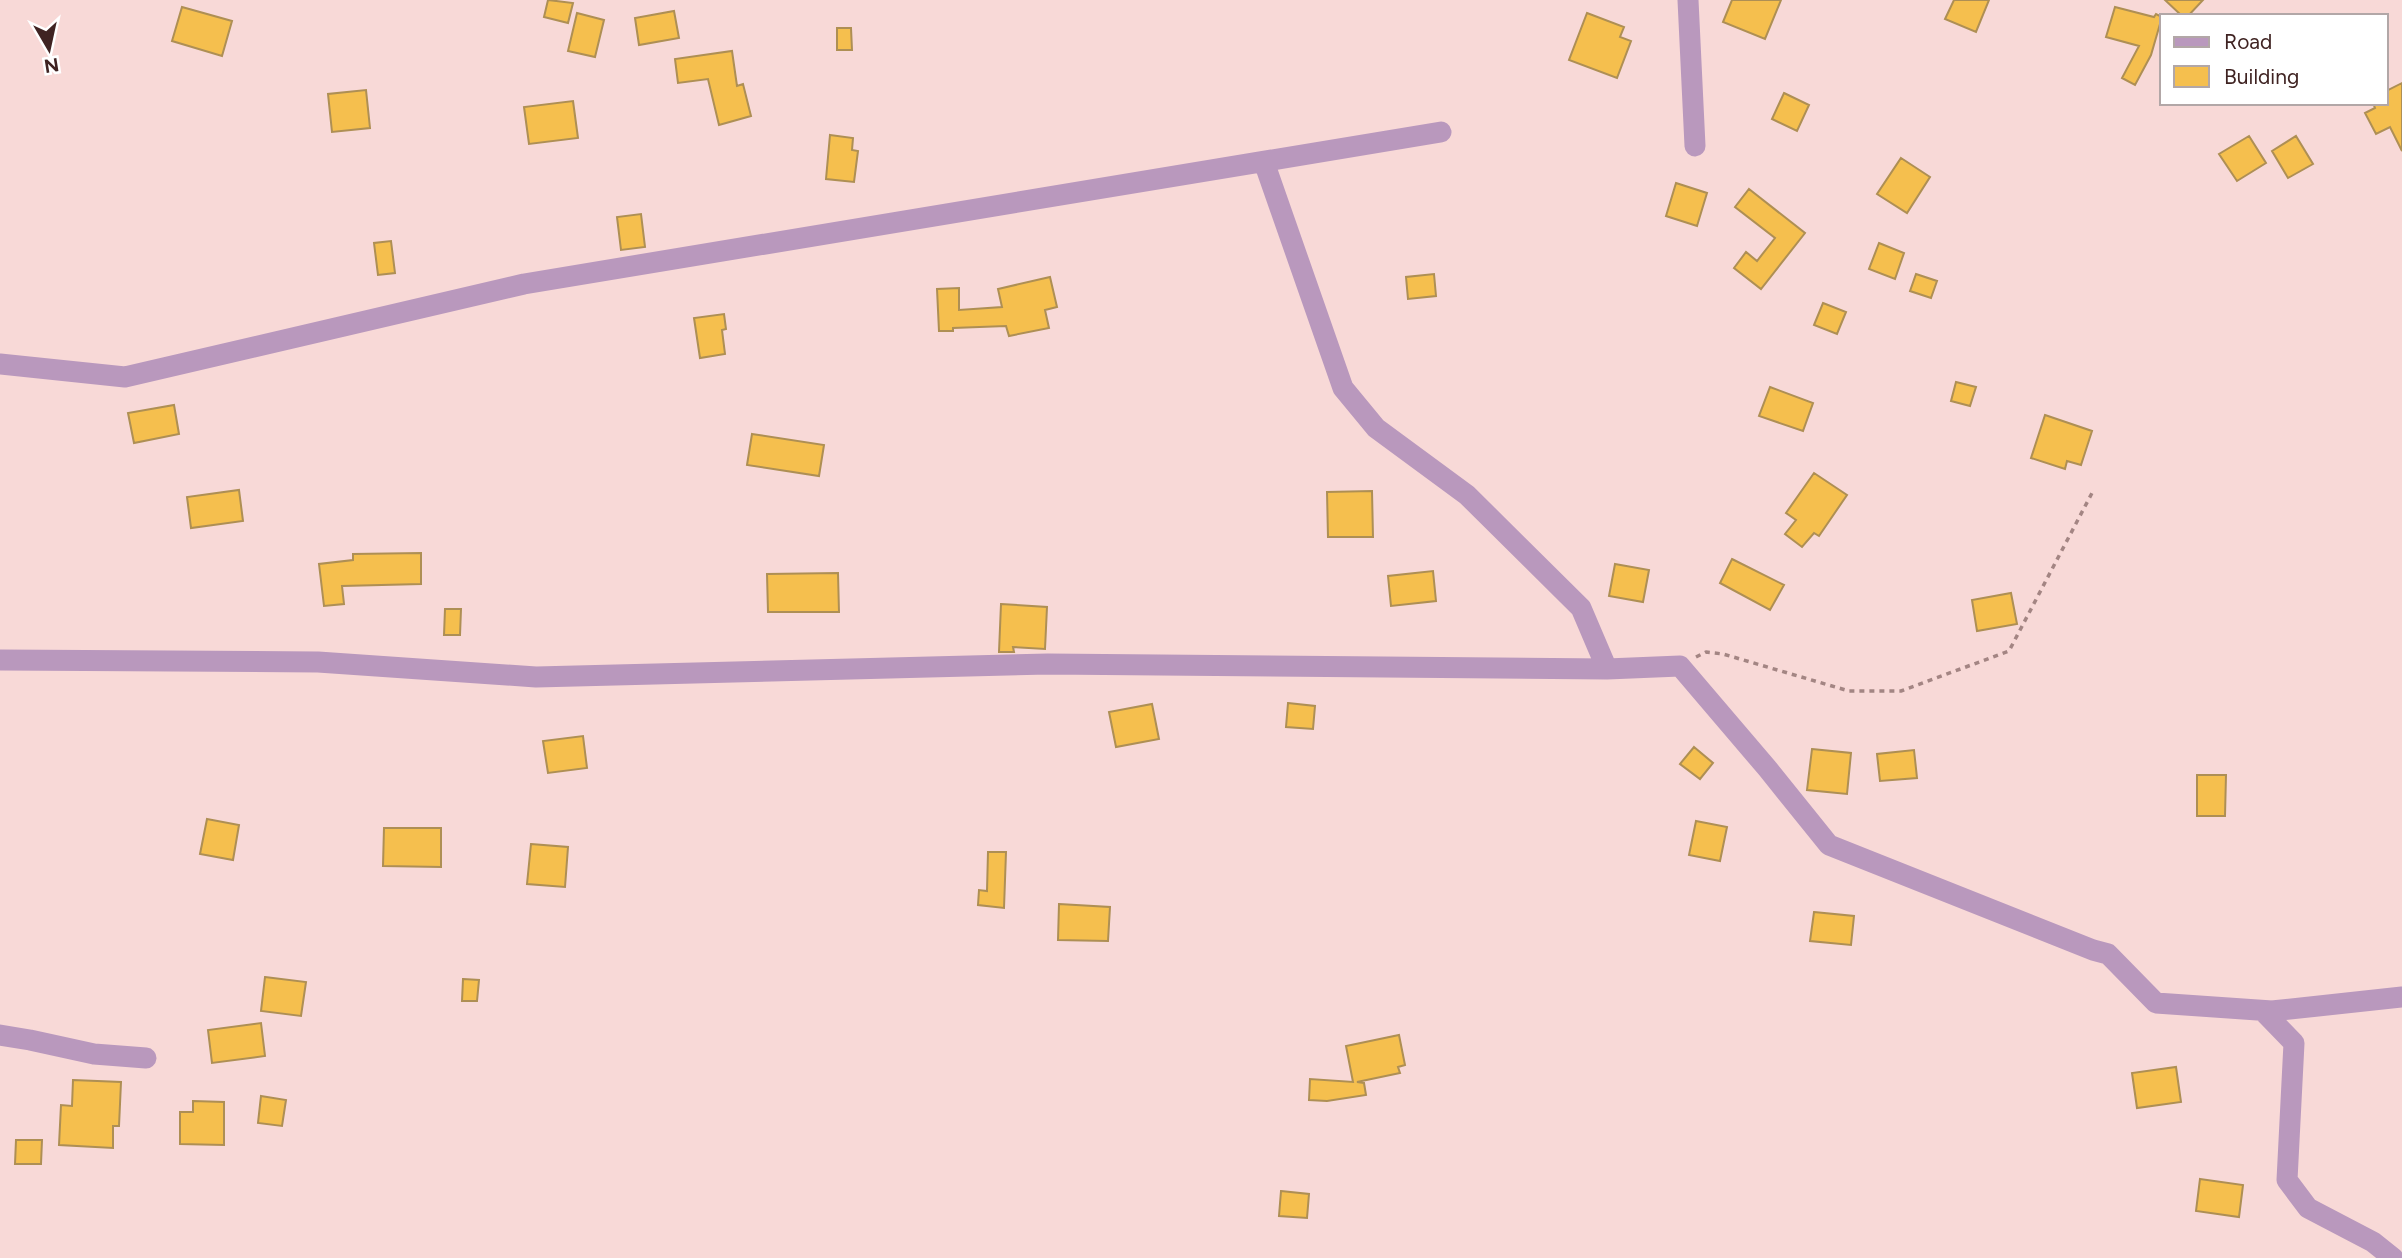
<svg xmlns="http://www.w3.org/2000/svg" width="2402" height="1258" font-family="Figtree,sans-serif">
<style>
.building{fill:#f5bf4e;stroke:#ae8f54;stroke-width:2}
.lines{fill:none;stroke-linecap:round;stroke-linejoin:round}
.path{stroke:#a38583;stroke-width:3.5;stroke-dasharray:5 5;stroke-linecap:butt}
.minor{stroke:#b998bd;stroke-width:21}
</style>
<rect width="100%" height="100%" fill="#f8d9d7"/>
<!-- building -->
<path class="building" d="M548,0L573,3L568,23L544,17Z
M1732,0H1781L1765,39L1723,22Z
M1954,0H1989L1976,32L1945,19Z
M2165,0H2203L2188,16H2182Z
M182,7L232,21L222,56L172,41Z
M2115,7L2154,17L2156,14L2162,17L2151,55L2135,85L2122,78L2139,46L2106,37Z
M674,11L679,38L639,45L635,18Z
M577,13L604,20L595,57L568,51Z
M1587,13L1624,27L1620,37L1631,41L1617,78L1569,60Z
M837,28H851L852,50H837Z
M732,51L737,86L743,84L751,116L719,125L708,79L678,83L675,59Z
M2402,83V151L2390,127L2376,134L2365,113L2375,108L2373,103H2386V91Z
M366,90L370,128L332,132L328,94Z
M1784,93L1809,105L1797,131L1772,119Z
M573,101L578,138L529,144L524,107Z
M830,135L853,138L852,150L858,151L854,182L826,179Z
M2249,136L2266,163L2237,181L2219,154Z
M2296,136L2313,164L2288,178L2272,151Z
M1901,158L1930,177L1907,213L1877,194Z
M1676,183L1707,193L1697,226L1666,216Z
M1749,189L1805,233L1761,289L1734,268L1746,252L1757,261L1775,238L1735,207Z
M641,214L645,247L621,250L617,217Z
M391,241L395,273L378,275L374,243Z
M1879,243L1904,253L1895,279L1869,269Z
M1434,274L1436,296L1408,299L1406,277Z
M1916,274L1937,281L1931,298L1910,291Z
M1050,277L1057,307L1045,310L1049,328L1009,336L1006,326L953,328V331H939L937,289L959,288V310L1002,307L998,289Z
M1823,303L1846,312L1837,334L1814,325Z
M724,314L726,329L722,330L725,354L700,358L694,318Z
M1956,382L1976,387L1970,406L1951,401Z
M1770,387L1813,403L1803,431L1759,416Z
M174,405L179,434L134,443L128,413Z
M2045,415L2092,431L2081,465L2067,461L2065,469L2031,458Z
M752,434L824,445L819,476L747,465Z
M1814,473L1847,495L1819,536L1814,533L1802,547L1785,534L1796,520L1786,513Z
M239,490L243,521L191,528L187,497Z
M1372,491L1373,537H1328L1327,492Z
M421,553V584L342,586L344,604L324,606L319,564L353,560V554Z
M1732,559L1784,585L1770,610L1720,583Z
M1615,564L1649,570L1643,602L1609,596Z
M1433,571L1436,601L1391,606L1388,576Z
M838,573L839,612H768L767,574Z
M2011,593L2017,624L1977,631L1972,600Z
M1001,604L1047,607L1045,649L1013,647L1014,652H999Z
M445,609H461L460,635H444Z
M1288,703L1315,706L1313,729L1286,727Z
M1152,704L1159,739L1116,747L1109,712Z
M583,736L587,768L548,773L543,741Z
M1694,747L1713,763L1700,779L1680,764Z
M1812,749L1851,753L1847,794L1807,790Z
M1914,750L1917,778L1880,781L1877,754Z
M2197,775H2226L2225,816H2197Z
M207,819L239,825L233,860L200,854Z
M1696,821L1727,827L1720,861L1689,855Z
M384,828H441V867L383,866Z
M531,844L568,847L565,887L527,884Z
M988,852H1006L1004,908L978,905L979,890L987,891Z
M1059,904L1110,907L1108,941L1058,940Z
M1814,912L1854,916L1851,945L1810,941Z
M265,977L306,982L301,1016L261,1011Z
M463,979L479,980L477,1001H462Z
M261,1023L265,1056L212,1063L208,1030Z
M1399,1035L1405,1065L1398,1067L1400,1073L1357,1082L1364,1083L1366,1095L1327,1101L1309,1100L1310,1079L1353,1082L1346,1046Z
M2176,1067L2181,1102L2137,1108L2132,1073Z
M73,1080L121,1082L119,1126H113V1148L59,1145L61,1105L72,1106Z
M261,1096L286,1100L282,1126L258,1123Z
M193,1101L224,1102V1145L180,1144V1112H193Z
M16,1140H42L41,1164H15Z
M2200,1179L2243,1185L2239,1217L2196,1211Z
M1281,1191L1309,1194L1307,1218L1279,1216Z"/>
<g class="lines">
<!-- path -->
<path class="path" d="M1696,657L1706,652L1723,654L1849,691H1901L2009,651L2092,493"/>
<!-- minor -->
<path class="minor" d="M1688,0L1695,146
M1264,162L1343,388L1376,428L1467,495L1581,608L1607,669
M0,364L125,377L524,284L1441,132
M0,660L318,662L536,677L1048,664L1607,669L1680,666L1767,768L1829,845L2093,950L2108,954L2156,1003L2272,1011L2402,997
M2263,1011L2294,1043L2287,1180L2308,1208L2373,1242L2393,1258
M0,1035L30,1040L94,1054L146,1058"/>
</g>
<!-- legend -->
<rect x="2160" y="14" width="228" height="91" fill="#ffffff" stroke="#b2a7a7" stroke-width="2"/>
<rect x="2174" y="37" width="35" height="10" fill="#b998bd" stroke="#b2a7a7" stroke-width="2"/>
<text x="2224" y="49" font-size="21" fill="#3f2322">Road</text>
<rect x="2174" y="66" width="35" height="21" fill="#f5bf4e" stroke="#b2a7a7" stroke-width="2"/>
<text x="2224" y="84" font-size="21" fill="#3f2322">Building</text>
<!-- north arrow -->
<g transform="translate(49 49) rotate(171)" stroke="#ffffff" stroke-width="5" paint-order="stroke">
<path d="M0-5L12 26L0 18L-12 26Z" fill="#3f2322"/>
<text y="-10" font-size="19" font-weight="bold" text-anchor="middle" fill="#3f2322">N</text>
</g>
</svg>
